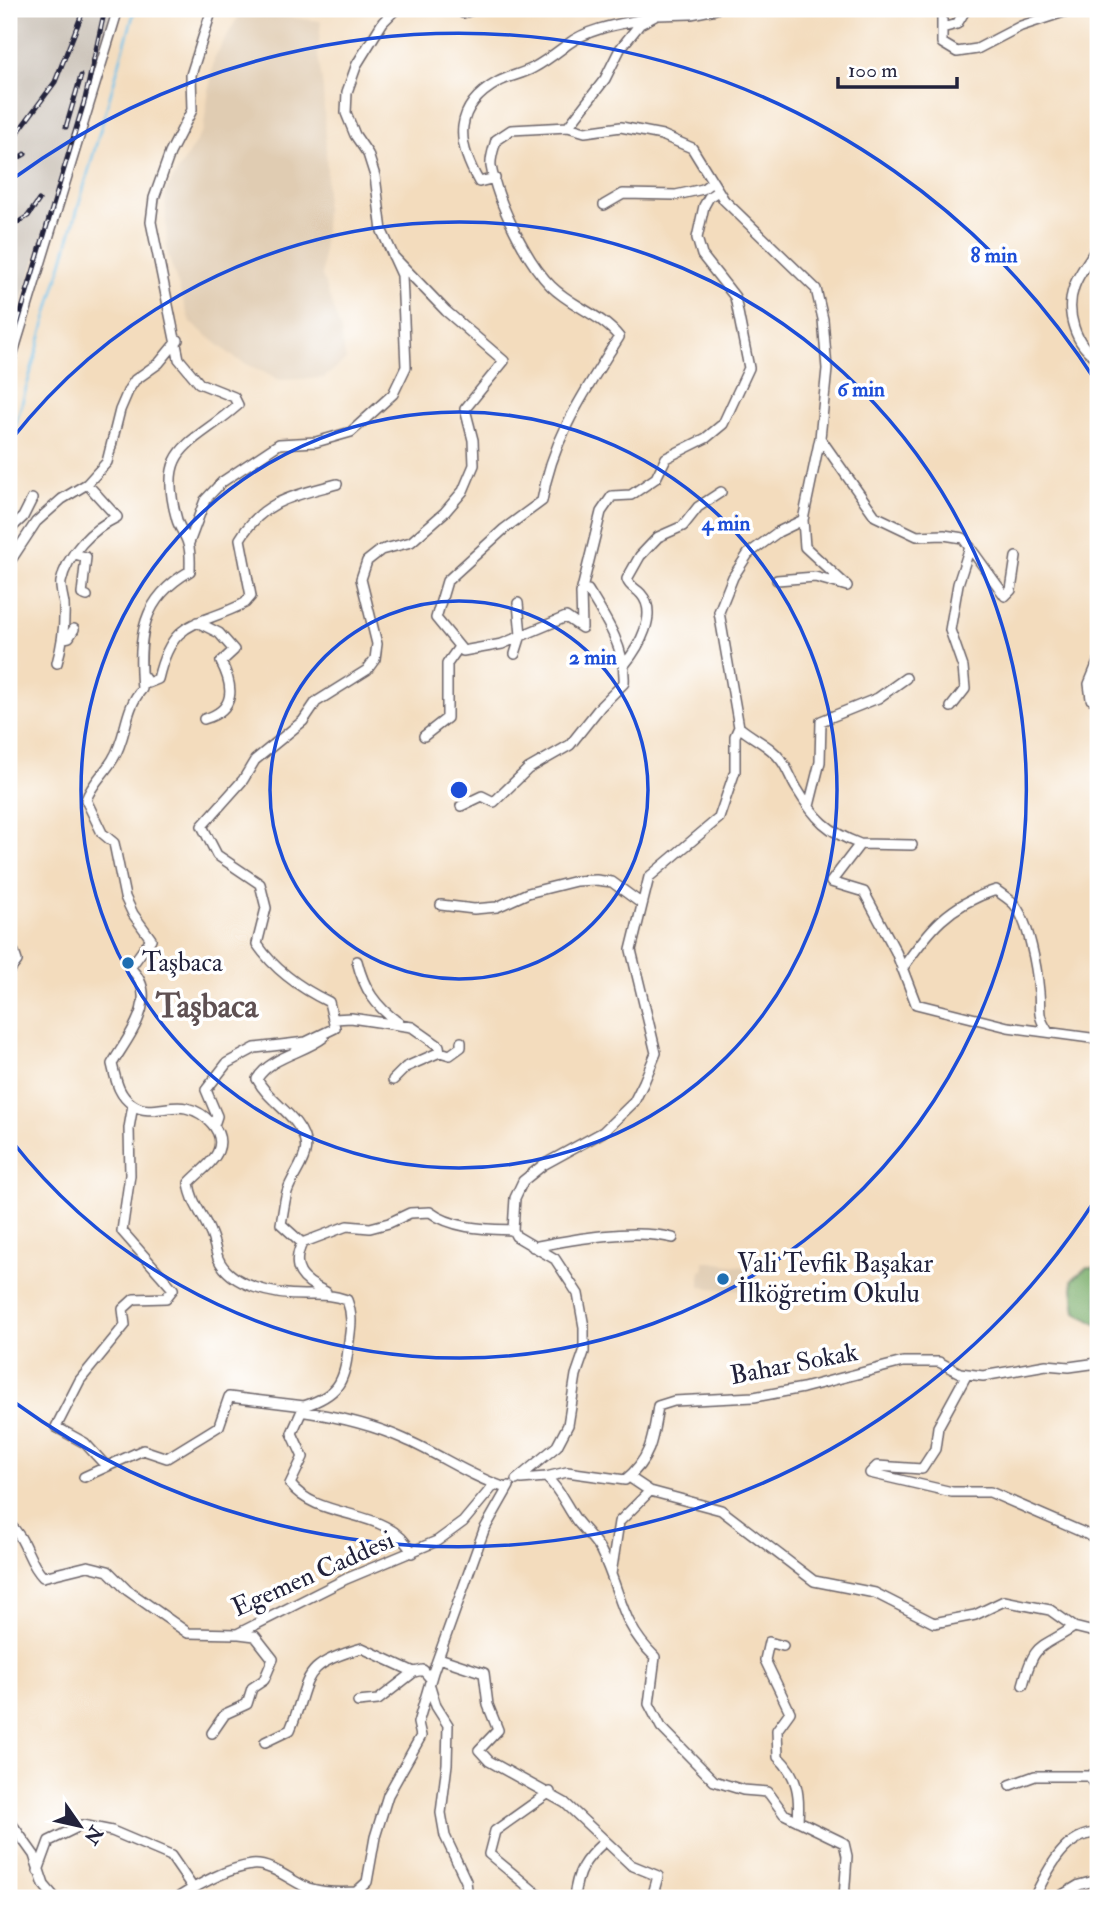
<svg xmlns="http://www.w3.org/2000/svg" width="1107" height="1907" font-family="'IM FELL Double Pica',serif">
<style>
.built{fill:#e0ccb2}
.industrial{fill:#cbc2b8}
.forest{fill:#78ac68;stroke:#4d6752;stroke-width:2}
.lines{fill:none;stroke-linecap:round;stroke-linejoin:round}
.stream{stroke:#6cbfe8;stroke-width:2.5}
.minor-casing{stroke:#6b6368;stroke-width:12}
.minor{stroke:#fff;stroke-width:9}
.rail-casing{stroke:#22223b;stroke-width:5}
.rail{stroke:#fff;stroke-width:2.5;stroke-dasharray:8;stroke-linecap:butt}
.ring{fill:none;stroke:#1d4ed8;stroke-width:3.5}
.poi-dot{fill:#1f6fb2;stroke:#fff;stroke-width:2.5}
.labels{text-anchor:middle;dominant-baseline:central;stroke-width:7;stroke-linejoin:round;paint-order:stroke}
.poi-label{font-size:26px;fill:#22223b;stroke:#fff;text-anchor:start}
.street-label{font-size:26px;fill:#22223b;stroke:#fff}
.district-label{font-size:33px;font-weight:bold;fill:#5f5153;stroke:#fff}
.centre{fill:#1d4ed8;stroke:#fff;stroke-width:3.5}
.ring-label{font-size:21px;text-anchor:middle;font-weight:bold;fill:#1d4ed8;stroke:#fff;stroke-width:7;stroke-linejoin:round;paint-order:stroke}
</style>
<rect width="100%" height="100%" fill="#fff"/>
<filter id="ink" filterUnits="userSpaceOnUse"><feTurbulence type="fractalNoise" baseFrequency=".0143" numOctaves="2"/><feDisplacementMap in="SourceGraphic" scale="14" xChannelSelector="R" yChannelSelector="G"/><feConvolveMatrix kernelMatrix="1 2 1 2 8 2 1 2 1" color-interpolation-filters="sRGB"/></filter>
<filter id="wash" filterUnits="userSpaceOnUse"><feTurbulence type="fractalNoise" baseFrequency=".00686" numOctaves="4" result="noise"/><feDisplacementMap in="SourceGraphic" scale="28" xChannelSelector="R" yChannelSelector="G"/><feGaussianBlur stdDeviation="1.57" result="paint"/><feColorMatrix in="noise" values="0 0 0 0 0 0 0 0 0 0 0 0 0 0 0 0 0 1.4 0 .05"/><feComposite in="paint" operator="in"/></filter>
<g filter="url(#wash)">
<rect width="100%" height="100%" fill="#f3dcbd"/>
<!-- built -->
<path class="built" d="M241,12L250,17L273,15L321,21L318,55L323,88L327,169L322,275L340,328L346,360L324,378L279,380L236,359L190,322L167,252L165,192L203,130L214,58Z
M704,1261L746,1267V1291L700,1287V1270L704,1271Z"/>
<!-- industrial -->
<path class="industrial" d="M19,9H114L9,345V23Z"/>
<!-- forest -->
<path class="forest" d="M1087,1267L1098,1268V1325L1076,1312L1072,1280Z"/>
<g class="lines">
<!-- stream -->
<path class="stream" d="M9,448L135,9"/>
</g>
</g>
<g filter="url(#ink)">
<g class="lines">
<defs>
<path id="minor" d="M212,9L191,75L192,110L170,153L154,198L151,222L179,359L199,383L234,397L238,405C190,447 156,446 177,520C179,528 186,535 188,544C191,552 190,562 190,571C141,599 138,636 142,689C124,709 127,737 113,759C104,774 92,783 86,800L102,833L114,843L125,897L133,914L151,939L130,968C162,997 128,1037 112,1064C116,1080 118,1095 133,1105C149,1116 169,1104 186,1108C204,1112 226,1131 218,1151C214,1162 197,1174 189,1183C192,1205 202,1212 210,1232C214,1240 215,1249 218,1258C230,1287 276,1295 304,1295C321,1295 330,1294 347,1300C354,1319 350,1330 348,1349C345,1383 337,1395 304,1406L306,1412C339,1417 373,1425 404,1439C439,1454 469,1476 506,1488
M462,9L463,13L473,10
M942,9V43L957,52L977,49L1021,26L1073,9
M9,19L14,9
M942,28L957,24L966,9
M495,178L479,182C456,142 453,107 498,82C509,76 522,74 533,68C546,61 556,53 568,44C589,28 620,24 645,19
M604,205L623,194L676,195L703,189L712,182
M1098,244C1092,259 1079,271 1074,287C1065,312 1075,346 1098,358
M9,366L118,9
M820,438L875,516L917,536L944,535L963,538L1005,596L1011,590L1016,557
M9,530L23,517L32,499
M189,543L205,500L222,482L279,444L316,442L351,432L393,394L406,367L402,275L382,231L375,176L368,154L355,135L346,113L347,92L357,64L383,22L396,9
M74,554L86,557L82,594L87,596
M9,563L36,522L62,499L87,484L107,462L120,410L129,389L135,380L159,363L178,340
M777,580L815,577L847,586L805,547L803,520
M581,593L601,512L612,496L631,495L656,478L666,458L706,438L723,424L749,368L735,297L702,255L697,238L704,206L709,197L718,191
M197,622L219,633L234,650L221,662C234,687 236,710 204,719
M64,638L69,637L74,629
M515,654L521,635L518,603
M1098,662L1089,684L1091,699L1098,702
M57,663C63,642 65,626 64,604C63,597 60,588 61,582C67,554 92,529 117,517L87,484
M625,664C638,648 659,614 641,594C635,587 630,588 627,579L640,556L658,537L683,526L698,507L721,492
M143,676L148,683L158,679C173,616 196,628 245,603L251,596L240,539C263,500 296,495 337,484
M951,707L965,689L963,667L950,630L958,584L970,547
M739,727C753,739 770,745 781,760C788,769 791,780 797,789C815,819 828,832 860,844L831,882L864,892L896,952L916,1004L1008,1027L1098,1039
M424,736L447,718V664L459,647
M461,806L482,796L494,802L528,769L570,745L601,706L624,683C626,649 606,619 588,590L581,593L582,628L566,617L502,644L463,651L436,618L447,581L504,529L542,501C552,438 586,390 619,337C601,314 572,307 551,286C526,261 497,201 491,166C490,158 494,148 496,140L511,130L568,127
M809,806L820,762L821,721L878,698L906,678
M860,844L912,845
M441,905L474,909L497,907L528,893L576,881L596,880L612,882L642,904
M9,953L14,952L17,961L10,970
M357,961C364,989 375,1006 399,1023
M902,969C929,930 948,905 996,890C1001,894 1008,898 1013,903C1029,920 1037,969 1039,992C1041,1012 1036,1013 1048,1032
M334,1019L351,1018L412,1027L439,1046L440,1052L406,1067L393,1080
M324,1037C304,1053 271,1056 257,1079C267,1098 284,1107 296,1123C319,1153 295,1167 287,1192C284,1203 283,1214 281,1224L302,1243L347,1226L370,1228L389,1223L410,1213L430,1212C453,1229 485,1229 513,1230
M440,1052L450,1055L461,1047V1042
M214,1125L217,1116L206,1090L227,1063L255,1048L306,1042L335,1028L329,1002C302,989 274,969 257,944L266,908L260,884L217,855L202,826L243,780L255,760L303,721L316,702L367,670L375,659L377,644L361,579L367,561L381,550L411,542L445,512L463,491L474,465L473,440L465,409L504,361L446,311L393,256
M302,1243C290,1269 302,1281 326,1292
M533,1247C574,1239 633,1228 673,1238
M967,1374L938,1427L935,1449L922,1469L877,1466L870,1473L952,1492H990L1098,1539
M106,1466L85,1443L56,1427L80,1380L125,1325L123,1309L134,1299L166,1298L173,1289L122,1231L130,1175L129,1128L133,1105
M84,1477L143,1450L167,1458L219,1426L229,1397L304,1406L292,1433L303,1457L290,1484C321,1523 388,1505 412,1553
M546,1477L567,1472L625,1480C651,1459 653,1438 658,1406L674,1401L754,1397L803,1388L903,1362H939L960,1373L983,1376L1046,1365L1069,1367L1098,1363
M629,1477L650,1491
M521,1479L546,1477C560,1489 566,1506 577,1521C585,1531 595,1540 601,1551C622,1593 619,1622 655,1657L649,1704L661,1727L714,1781L743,1790L768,1792L784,1814L844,1843L847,1856L844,1898
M516,1480L557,1446L568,1425L576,1375L584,1352V1327L578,1294L555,1259L516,1236L513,1230L515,1198L523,1181L543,1165L603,1132L634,1102L644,1082L656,1053L631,950L649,877L719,818L735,771V736L739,727L719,612L733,577L748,554L778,532L803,520L820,438L827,369L823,319L816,289L724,200L692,148L662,135L621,127L585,132L568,127L605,79L620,49L640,24L657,15L691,14L716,9
M9,1524C27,1539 27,1561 43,1577L88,1566L108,1571L127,1590L188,1633L237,1634L346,1579L437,1541L463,1522L494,1485
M611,1574L619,1522L650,1491L721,1510L814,1581L875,1593L934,1623L975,1615L1004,1601L1050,1610L1074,1627
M783,1646L769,1642L765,1660L790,1712L777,1730L778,1757C798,1776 800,1795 798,1821
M439,1658L484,1673L488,1705L498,1730L479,1750L489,1761L565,1803L631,1865L658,1876L652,1898
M1023,1685C1035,1641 1039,1650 1074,1627L1098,1633
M430,1686L436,1706L448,1725L447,1764L441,1813L445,1836L466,1881L468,1898
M358,1702L378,1700L414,1672L423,1670L431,1679
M212,1733L225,1714L247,1704L252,1688L264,1680L273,1659L255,1636L239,1634
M265,1742L290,1730C312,1678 297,1666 362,1648L414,1672
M1089,1776L1098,1788
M1010,1785L1035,1776H1089L1098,1772
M9,1820L34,1855L44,1885L55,1898
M38,1871L49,1841L82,1825L112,1831L171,1856L193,1888
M9,1897L12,1898
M177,1898C198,1885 227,1868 252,1865C271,1863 291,1881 308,1888C324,1893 340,1893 356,1892L367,1882L375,1837L388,1795L421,1736L418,1723L433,1672L484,1530L509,1486
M542,1898L489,1854L495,1831L550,1792
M574,1898C577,1871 584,1860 604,1842
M1034,1898C1047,1872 1064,1833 1098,1833
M1057,1898L1079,1885L1098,1880"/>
</defs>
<!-- minor casing -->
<use href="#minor" class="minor-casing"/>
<!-- minor -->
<use href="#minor" class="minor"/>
<defs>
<path id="rail" d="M66,127L81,76
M9,144L55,82L84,9
M9,163L25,154
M9,228L28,216L39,200
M9,352L85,99L105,9"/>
</defs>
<!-- rail casing -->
<use href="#rail" class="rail-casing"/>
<!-- rail -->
<use href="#rail" class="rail"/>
</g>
</g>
<!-- distance rings -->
<g class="ring">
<circle cx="459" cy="790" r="189"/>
<circle cx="459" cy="790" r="378"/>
<path d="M11 440A568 568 0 1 1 11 1140"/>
<path d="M1097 1197A757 757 0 0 1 14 1402M14 178A757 757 0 0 1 1097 383"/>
</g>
<!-- markers -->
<g class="poi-dot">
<circle cx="128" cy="963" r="7"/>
<circle cx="723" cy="1279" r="7"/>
</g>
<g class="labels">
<!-- poi labels -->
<g class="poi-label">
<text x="142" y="963">Taşbaca</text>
<text x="737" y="1264">Vali Tevfik Başakar<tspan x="737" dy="30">İlköğretim Okulu</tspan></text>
</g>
<!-- street labels -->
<g class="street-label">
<text transform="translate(794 1364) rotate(-11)">Bahar Sokak</text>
<text transform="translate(313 1574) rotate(-24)">Egemen Caddesi</text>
</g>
<!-- district labels -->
<g class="district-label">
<text x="207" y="1006">Taşbaca</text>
</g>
</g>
<circle cx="459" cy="790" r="10" class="centre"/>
<g class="ring-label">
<text x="994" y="262">8 min</text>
<text x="861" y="396">6 min</text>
<text x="726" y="530">4 min</text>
<text x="593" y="664">2 min</text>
</g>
<!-- margin -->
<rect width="1107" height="1907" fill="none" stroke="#fff" stroke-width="35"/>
<!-- north arrow -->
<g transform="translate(80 1826) rotate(124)" stroke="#ffffff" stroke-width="5" paint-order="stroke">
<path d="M0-5L12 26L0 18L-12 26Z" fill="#22223b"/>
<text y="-10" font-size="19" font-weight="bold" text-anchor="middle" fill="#22223b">N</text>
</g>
<!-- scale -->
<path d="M838 77v10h119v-10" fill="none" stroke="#22223b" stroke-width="3.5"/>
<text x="848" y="77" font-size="21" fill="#22223b" stroke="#ffffff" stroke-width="5" paint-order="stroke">100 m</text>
</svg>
